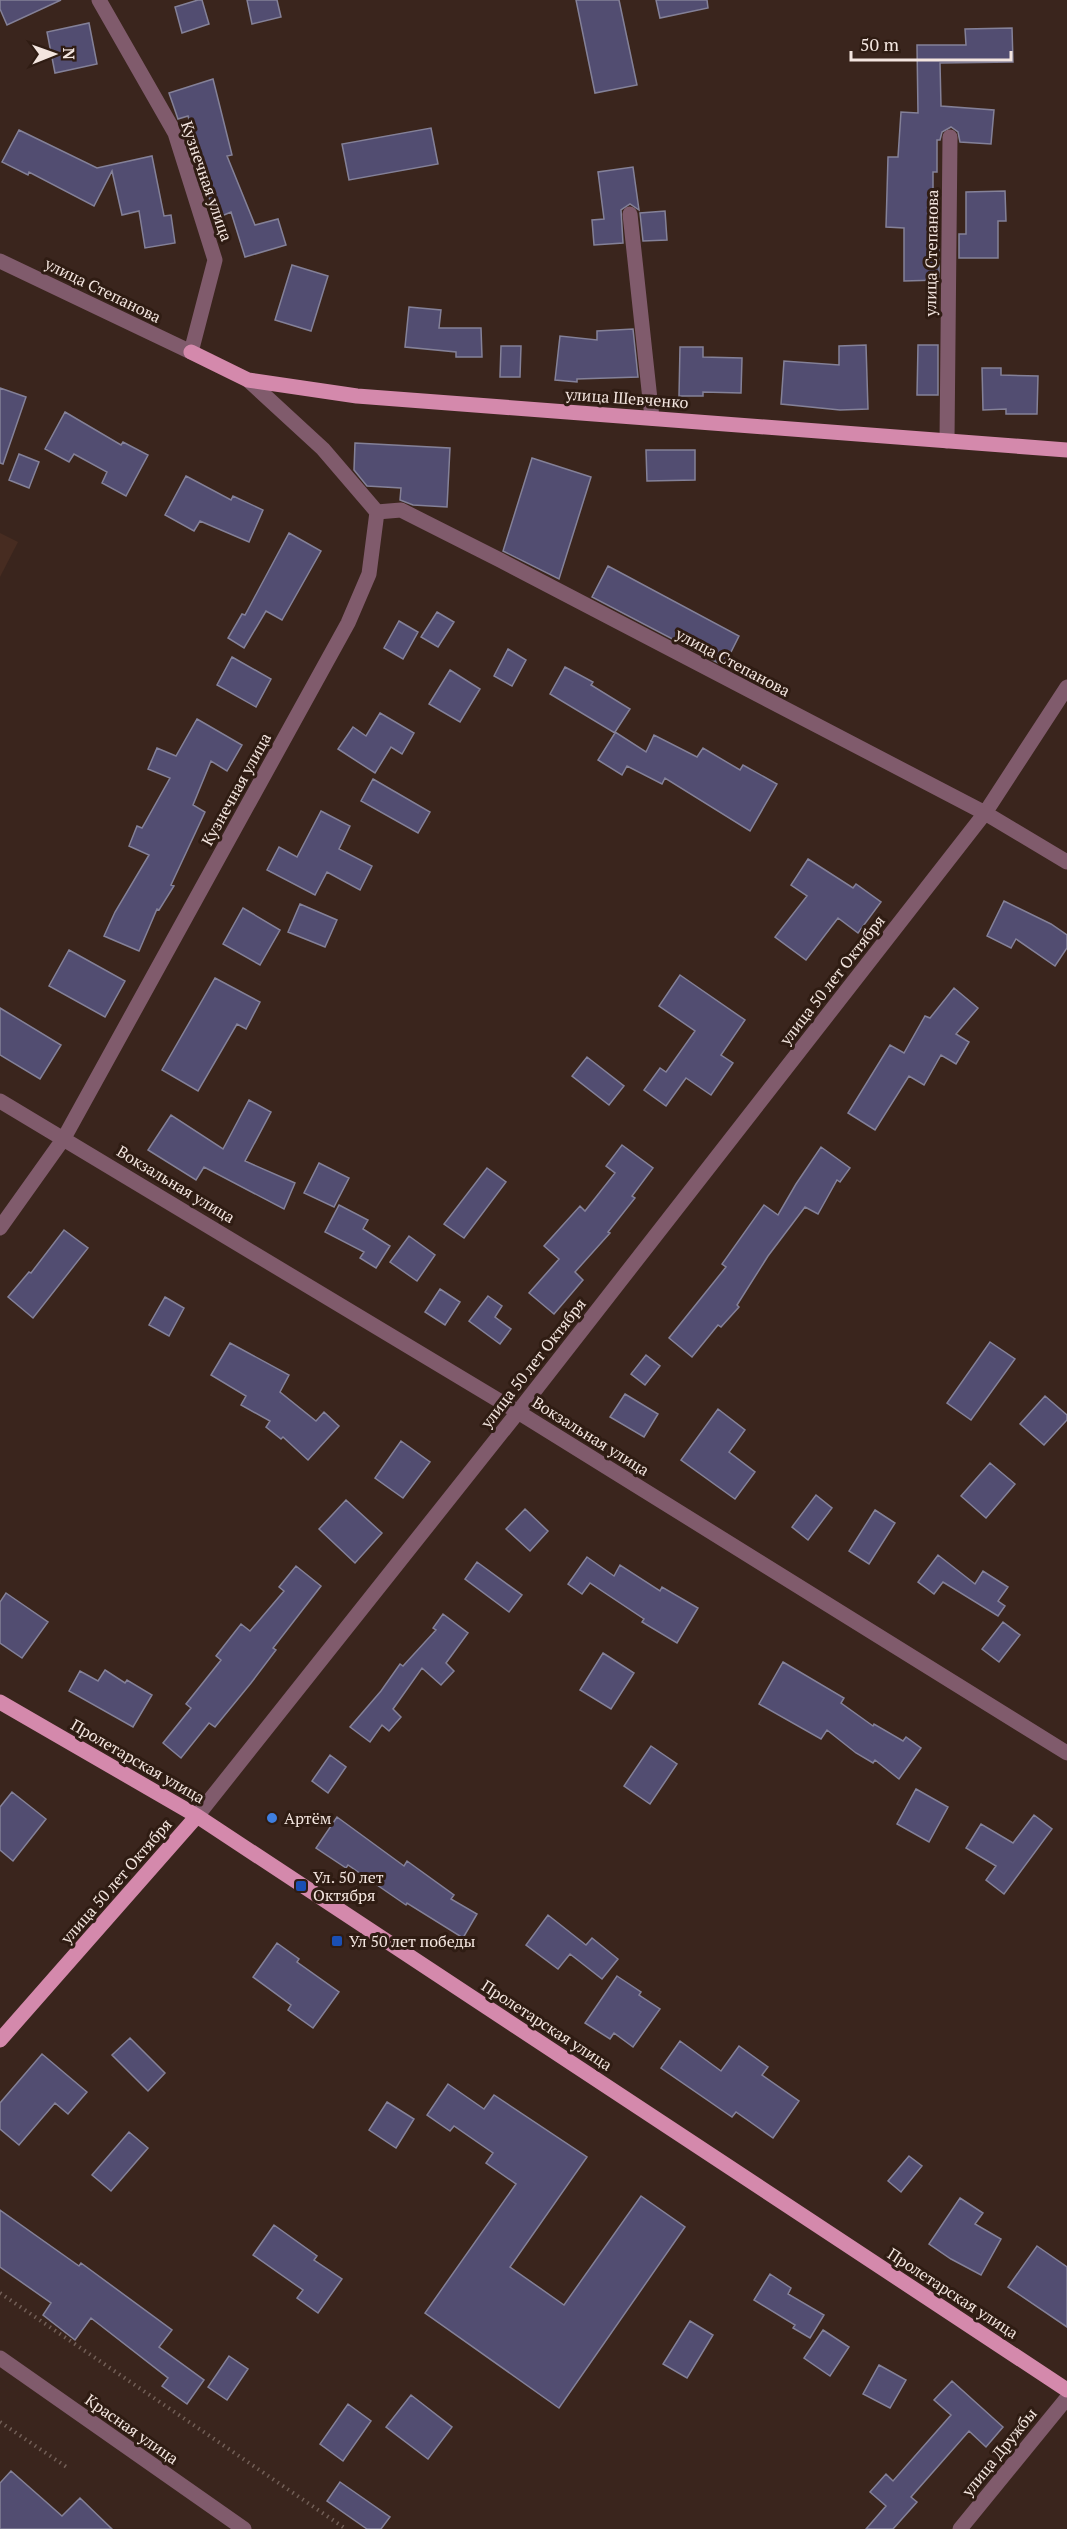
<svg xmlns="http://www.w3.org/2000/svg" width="1067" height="2529" font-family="'PT Serif',serif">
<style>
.built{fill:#472c21}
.building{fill:#524d71;stroke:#848198;stroke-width:1.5}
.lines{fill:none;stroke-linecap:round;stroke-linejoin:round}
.path{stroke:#725f57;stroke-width:4;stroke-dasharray:1.5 4.5;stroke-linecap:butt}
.minor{stroke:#805b6c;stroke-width:15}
.major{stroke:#d489ac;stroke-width:15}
.shop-dot{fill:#3f7fe0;stroke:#2f1c13;stroke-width:2}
.transit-dot{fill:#1a4fb4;stroke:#2f1c13;stroke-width:2}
.labels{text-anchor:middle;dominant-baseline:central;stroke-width:6;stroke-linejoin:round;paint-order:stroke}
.street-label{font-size:16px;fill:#f3e5df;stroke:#2f1c13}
.poi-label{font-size:16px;fill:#f3e5df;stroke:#2f1c13;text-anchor:start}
</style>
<rect width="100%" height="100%" fill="#3a251d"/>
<!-- built -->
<path class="built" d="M0,533L18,542L0,577Z"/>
<!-- building -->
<path class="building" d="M0,0H61L7,25L0,9Z
M198,0H202L209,24L182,33L175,7Z
M247,0H277L281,17L252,24Z
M576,0H619L637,85L595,93Z
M656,0H707L708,8L660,18Z
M89,23L97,64L55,73L47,32Z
M1012,28L1013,62L940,63L941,106L994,110L991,144L960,142L958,132L951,127L942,132L940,140H937V172H933V234H939V280L904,281V228L886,227L888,157H898L901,112L918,113L917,45H966L965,29Z
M213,79L232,155L227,156L255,225L278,219L286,245L245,257L231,212L217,218L205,187L207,186L188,116L178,119L169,93Z
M431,128L438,164L349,180L342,144Z
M19,130L97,168L152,156L164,216L171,215L175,243L145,248L139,211L122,215L112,171L94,206L29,172L28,175L2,162Z
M633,167L639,210L630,204L621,210L623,243L594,245L592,220L604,219L598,172Z
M1005,191L1006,221H998V258H959V234H966V192Z
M665,211L667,240L643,241L640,213Z
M292,265L328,276L311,331L275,320Z
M409,307L441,310L439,328H481L482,357H456V352L405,347Z
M633,329L638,377L577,379V382L555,380L560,336L597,340V331Z
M866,345L868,409L840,410L781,404L784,361L839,365V346Z
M918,345H938V395H917Z
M501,346H521L520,377H500Z
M680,347H703V357L742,358L741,393L703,392V396H679Z
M982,368H1001V375L1038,376L1037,414H1006V409L983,410Z
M0,388L26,397L3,464L0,463Z
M65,412L121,445L123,442L148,455L126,496L102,483L107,472L74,454L69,462L45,449Z
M355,443L450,448L447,507L413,505L400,500L401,488L367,486L354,470Z
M646,450H695V480L647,481Z
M19,454L39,462L29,488L9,480Z
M532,458L591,477L559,579L503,551Z
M186,476L231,500L233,496L263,510L249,542L200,521L194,531L165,515Z
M289,533L321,551L282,620L266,611L244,648L228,638L242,614L245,615Z
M608,566L739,636L724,666L592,597Z
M437,612L454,622L438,647L421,637Z
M399,621L418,632L403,659L384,648Z
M508,649L526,660L512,686L494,676Z
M232,657L271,679L256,707L217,685Z
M565,667L593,682L591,685L630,709L615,732L646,752L654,735L697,757L703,748L740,770L743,765L777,784L750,831L665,778L662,784L627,766L622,775L598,760L615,733L550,694Z
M450,670L480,689L460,722L429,704Z
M380,713L414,733L402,754L391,747L375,773L338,749L353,727L366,736Z
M197,719L242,745L227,771L211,761L193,805L205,812L171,885L174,886L159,910L157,909L139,951L104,936L115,912L149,855L129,846L137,826L142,828L170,778L148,769L157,748L176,756Z
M373,779L430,812L418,833L361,801Z
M321,811L350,826L339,849L372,866L360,890L327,872L315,895L267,870L279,847L297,857Z
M808,859L853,888L856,884L881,902L858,933L838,918L806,960L775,937L807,896L791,885Z
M1004,901L1051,924L1067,935V948L1055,966L1016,939L1011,948L987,936Z
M300,904L337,920L325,947L288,932Z
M243,908L280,930L260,965L223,944Z
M69,950L125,981L105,1017L49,986Z
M680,975L745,1020L721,1055L733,1063L711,1095L686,1078L666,1106L644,1090L660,1068L666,1072L695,1031L659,1006Z
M215,978L260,1002L246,1029L237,1024L198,1091L162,1070Z
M954,988L978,1008L956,1034L969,1042L956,1064L941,1055L924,1085L909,1076L875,1130L848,1113L890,1045L904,1053L925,1016L930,1018Z
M0,1008L61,1045L40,1079L0,1055Z
M587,1057L624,1086L609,1105L572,1076Z
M249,1100L271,1112L245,1161L295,1183L284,1209L204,1167L196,1180L148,1150L171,1115L223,1149Z
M622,1145L653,1168L632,1196L635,1198L608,1232L610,1233L575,1272L583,1280L554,1314L529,1293L559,1259L544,1246L580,1206L585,1211L615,1173L606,1166Z
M821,1147L850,1168L840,1182L837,1180L818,1214L805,1207L768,1256L737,1305L739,1307L721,1327L718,1325L692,1357L669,1338L726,1267L722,1264L764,1205L778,1215L796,1184Z
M319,1163L349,1178L334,1207L304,1193Z
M487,1168L506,1182L464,1238L444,1224Z
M339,1205L368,1220L363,1229L390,1246L376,1268L360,1258L364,1252L325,1232Z
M64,1230L88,1248L33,1318L8,1297L29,1272L31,1273Z
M409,1236L435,1255L417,1281L390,1262Z
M440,1289L460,1302L445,1325L425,1312Z
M488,1296L502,1306L495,1317L511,1329L500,1344L469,1321Z
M165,1297L184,1308L169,1336L149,1325Z
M990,1342L1015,1359L971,1420L947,1403Z
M230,1343L289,1375L280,1392L316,1421L324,1412L339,1426L308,1460L283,1437L281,1439L266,1427L270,1421L241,1405L246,1396L211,1375Z
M646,1355L660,1366L645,1385L631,1374Z
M625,1394L658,1414L644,1437L610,1417Z
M1045,1396L1067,1415V1420L1044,1445L1020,1424Z
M718,1409L745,1430L729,1452L755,1472L735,1499L681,1460Z
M401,1441L430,1462L403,1498L375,1478Z
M990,1463L1015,1484L986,1518L961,1496Z
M816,1495L832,1508L808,1540L792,1527Z
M346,1500L382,1533L355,1563L319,1529Z
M525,1509L548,1531L530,1551L506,1529Z
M875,1510L895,1523L869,1564L849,1551Z
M938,1555L975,1584L983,1571L1008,1587L998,1601L1005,1606L998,1616L943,1582L934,1594L918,1582Z
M587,1557L614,1576L620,1565L660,1591L662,1587L698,1608L677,1643L642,1622L644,1619L590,1583L582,1594L568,1584Z
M477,1562L522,1595L509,1612L465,1579Z
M296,1566L321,1586L273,1648L276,1650L251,1683L215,1727L209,1723L181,1758L163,1743L191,1708L186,1704L221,1660L216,1656L241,1624L250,1631L284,1591L279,1587Z
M6,1593L48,1622L22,1658L0,1643V1602Z
M443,1614L468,1633L446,1663L454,1671L441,1685L422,1668L393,1709L401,1717L389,1731L382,1725L370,1742L350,1727L381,1691L400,1664L403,1666L436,1630L433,1628Z
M1003,1622L1020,1635L999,1662L982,1649Z
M603,1653L634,1673L611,1709L580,1690Z
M783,1662L844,1698L841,1703L873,1726L874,1724L903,1741L906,1737L921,1748L899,1779L875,1760L873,1763L856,1753L827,1730L821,1739L759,1704Z
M105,1670L125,1683L127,1680L152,1695L133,1727L69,1691L80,1671L98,1681Z
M651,1746L677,1764L650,1804L624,1786Z
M330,1755L346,1767L328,1793L312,1781Z
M916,1789L948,1807L929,1842L897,1824Z
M12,1792L46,1819L13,1861L0,1850V1807Z
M1034,1815L1052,1829L1004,1894L986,1880L996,1866L966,1848L981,1824L1013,1843Z
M337,1817L404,1866L407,1861L454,1895L451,1899L477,1914L463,1938L407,1903L406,1905L348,1865L346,1868L316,1848Z
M548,1915L586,1945L592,1938L618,1959L602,1979L570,1954L558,1969L526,1945Z
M277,1943L299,1959L297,1962L339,1992L313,2028L288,2010L291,2005L253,1977Z
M617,1976L641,1992L639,1995L660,2009L633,2047L614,2033L610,2039L585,2023Z
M130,2038L165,2073L148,2091L112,2055Z
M680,2041L721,2071L739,2046L768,2067L762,2075L799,2101L773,2138L736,2112L732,2117L661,2068Z
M42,2054L87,2092L68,2114L55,2103L19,2145L0,2129V2103Z
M448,2084L484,2109L494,2095L587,2157L510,2267L564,2305L641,2196L685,2227L559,2408L425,2313L516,2184L486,2163L493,2153L454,2126L450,2131L427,2115Z
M387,2102L414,2119L396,2148L369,2130Z
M129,2132L148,2148L111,2191L92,2175Z
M909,2156L922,2166L901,2192L888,2181Z
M960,2198L983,2213L975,2224L1001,2239L981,2275L951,2259L929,2244Z
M0,2210L79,2266L81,2263L172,2330L159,2347L204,2380L187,2404L162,2386L168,2378L91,2318L75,2340L43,2315L51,2303L0,2267Z
M274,2225L317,2256L314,2260L342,2279L318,2313L297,2298L303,2290L253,2255Z
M1037,2246L1067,2267V2327L1008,2287Z
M770,2274L791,2288L788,2294L824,2315L810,2338L793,2328L795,2325L754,2300Z
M690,2321L713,2335L687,2378L663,2364Z
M823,2330L849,2347L830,2376L804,2358Z
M229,2356L248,2369L227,2400L208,2387Z
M879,2365L906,2380L890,2408L863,2394Z
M952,2381L1003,2427L986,2447L969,2431L911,2497L917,2502L893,2529H866L886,2506L870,2492L886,2474L893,2481L951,2415L934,2400Z
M411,2395L452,2427L428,2459L386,2427Z
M348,2404L371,2421L343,2461L320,2444Z
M11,2471L62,2516L80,2498L112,2529H0V2483Z
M340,2482L390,2517L381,2529H367L327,2501Z"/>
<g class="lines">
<!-- path -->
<path class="path" d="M0,2293L346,2529
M0,2422L68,2468"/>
<!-- minor -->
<path class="minor" d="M630,214L652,418
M0,261L191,352L215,260L175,133L99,0
M947,441L950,137
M377,512L401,510L500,560L985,813L1067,862
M0,1101L518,1412L1067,1753
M0,1228L64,1138L348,623L369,574L377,512L323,449L248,380
M197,1816L518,1412L985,813L1067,687
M0,2358L244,2529
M960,2529L1067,2398"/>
<!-- major -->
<path class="major" d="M191,352L248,380L357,396L1067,450
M0,1702L197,1816L1067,2390
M0,2040L197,1816"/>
</g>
<!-- markers -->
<circle class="shop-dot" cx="272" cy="1818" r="6"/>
<g class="transit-dot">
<rect x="295" y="1880" width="12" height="12" rx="3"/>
<rect x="331" y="1935" width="12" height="12" rx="3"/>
</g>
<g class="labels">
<!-- street labels -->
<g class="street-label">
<text transform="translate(207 181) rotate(71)">Кузнечная улица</text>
<text transform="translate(931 253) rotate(-89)">улица Степанова</text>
<text transform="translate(103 290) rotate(26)">улица Степанова</text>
<text transform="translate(627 398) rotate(4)">улица Шевченко</text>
<text transform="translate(733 662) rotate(28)">улица Степанова</text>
<text transform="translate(236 789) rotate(-61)">Кузнечная улица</text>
<text transform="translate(832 980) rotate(-52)">улица 50 лет Октября</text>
<text transform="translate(176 1184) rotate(31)">Вокзальная улица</text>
<text transform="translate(533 1363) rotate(-52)">улица 50 лет Октября</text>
<text transform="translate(591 1436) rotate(32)">Вокзальная улица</text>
<text transform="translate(138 1761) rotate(30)">Пролетарская улица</text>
<text transform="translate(116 1881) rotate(-49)">улица 50 лет Октября</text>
<text transform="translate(547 2025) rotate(33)">Пролетарская улица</text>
<text transform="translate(953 2293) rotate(33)">Пролетарская улица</text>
<text transform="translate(132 2429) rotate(35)">Красная улица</text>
<text transform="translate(999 2452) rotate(-51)">улица Дружбы</text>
</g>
<!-- poi labels -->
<g class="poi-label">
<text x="284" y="1818">Артём</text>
<text x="313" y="1877">Ул. 50 лет<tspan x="313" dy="18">Октября</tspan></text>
<text x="349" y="1941">Ул 50 лет победы</text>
</g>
</g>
<!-- north arrow -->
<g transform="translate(54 54) rotate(89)" stroke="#2f1c13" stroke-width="4.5" paint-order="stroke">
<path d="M0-4.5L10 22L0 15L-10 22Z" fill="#f3e5df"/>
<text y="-9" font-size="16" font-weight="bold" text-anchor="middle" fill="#f3e5df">N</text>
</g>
<!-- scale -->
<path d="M851 51v9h160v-9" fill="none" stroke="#f3e5df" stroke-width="3"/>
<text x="860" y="51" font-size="18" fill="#f3e5df" stroke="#2f1c13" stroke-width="4.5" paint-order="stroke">50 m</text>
</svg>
